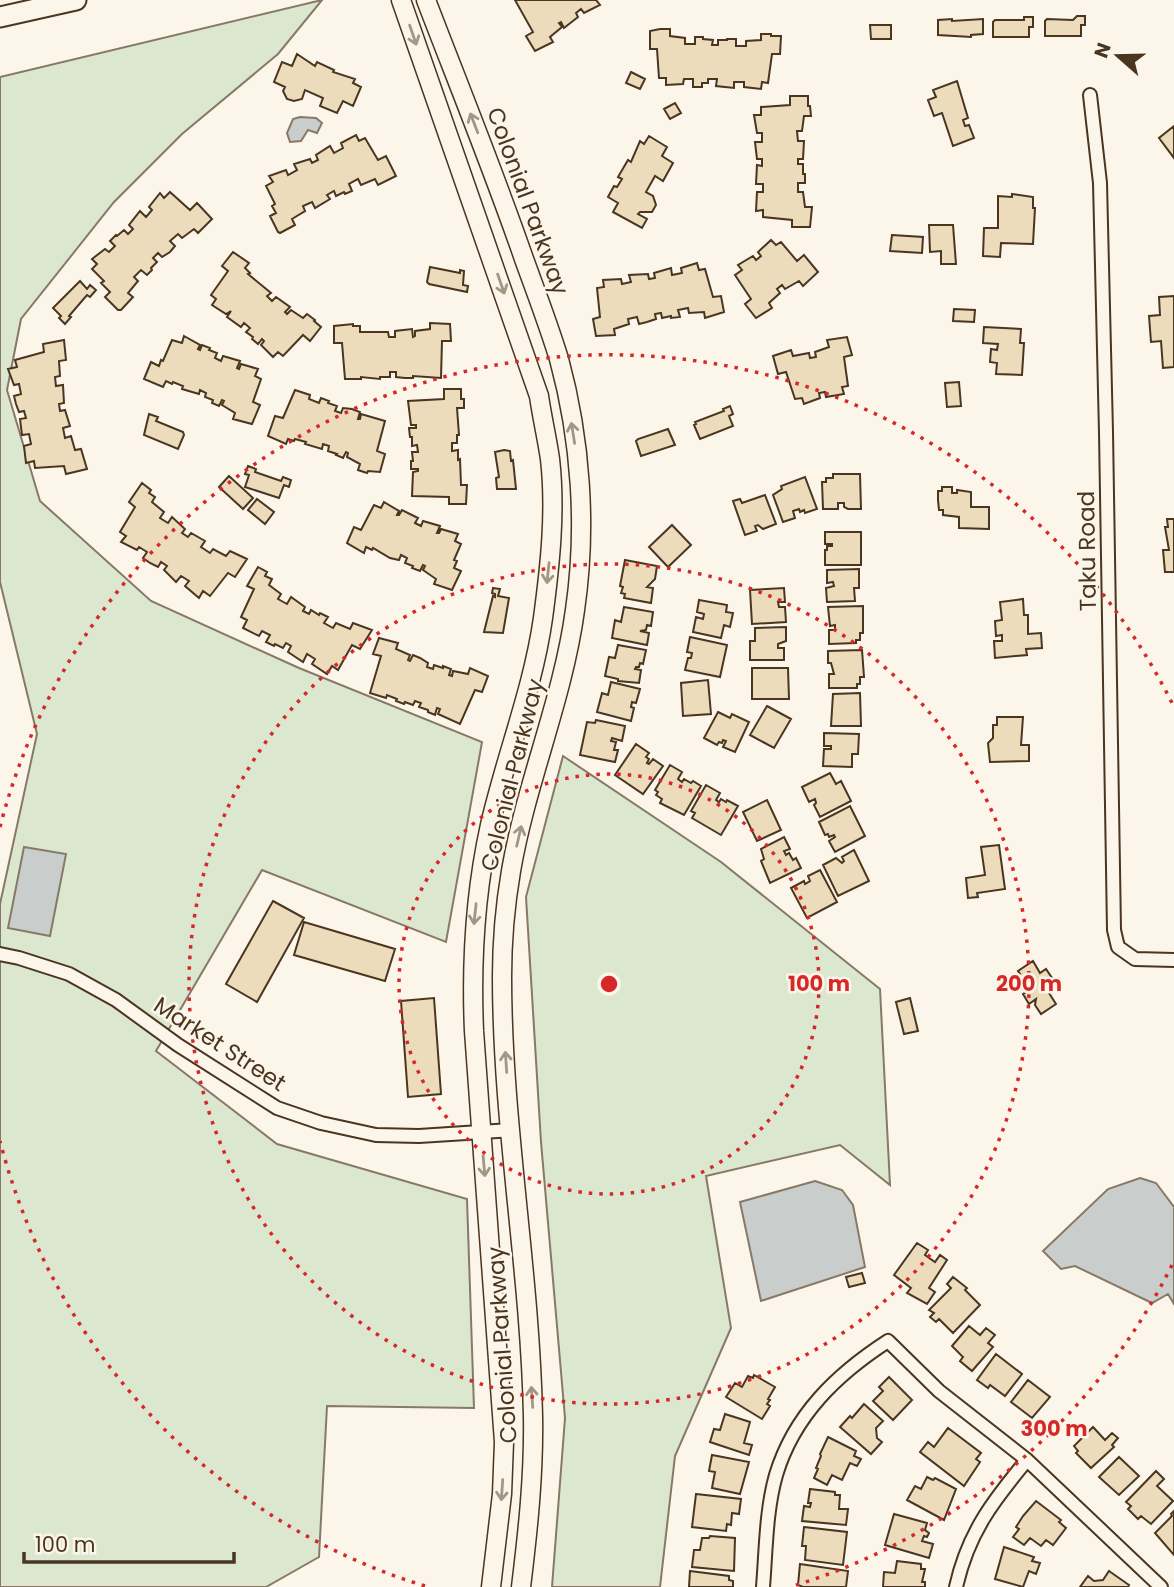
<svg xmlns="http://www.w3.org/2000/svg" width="1174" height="1587" font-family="Poppins,sans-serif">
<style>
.green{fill:#dce7d0;stroke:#887966;stroke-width:2}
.water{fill:#c9cecd;stroke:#887966;stroke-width:2}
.building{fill:#ecdcbc;stroke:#4a3520;stroke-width:2}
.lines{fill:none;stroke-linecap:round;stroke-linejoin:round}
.street-casing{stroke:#4a3520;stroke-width:16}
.secondary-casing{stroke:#4a3520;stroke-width:21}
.primary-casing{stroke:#4a3520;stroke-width:23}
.street{stroke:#fbf6e9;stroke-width:12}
.secondary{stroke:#fbf6e9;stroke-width:18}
.primary{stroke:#fbf6e9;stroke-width:19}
.oneway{stroke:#a29684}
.ring{fill:none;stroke:#d62828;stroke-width:3.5;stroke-dasharray:3.5 7}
.labels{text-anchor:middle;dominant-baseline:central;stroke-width:5;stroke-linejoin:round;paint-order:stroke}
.street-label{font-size:23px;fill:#4a3520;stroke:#fbf6e9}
.centre{fill:#d62828;stroke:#fbf6e9;stroke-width:3.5}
.ring-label{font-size:21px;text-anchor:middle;font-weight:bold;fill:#d62828;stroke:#fbf6e9;stroke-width:5;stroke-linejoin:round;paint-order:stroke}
</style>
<rect width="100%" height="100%" fill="#fbf6e9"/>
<!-- green -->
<path class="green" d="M322,0L278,54L182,134L114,202L21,319L7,390L40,501L151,601L299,668L482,742L446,942L262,870L156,1051L277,1144L467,1199L474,1408L327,1406L319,1557L266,1587H0V904L37,734L0,582V77Z
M563,756L721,862L880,989L890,1185L840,1145L706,1176L731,1328L675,1456L660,1587H552L565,1418L541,1142L526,897Z"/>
<!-- water -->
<path class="water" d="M300,117L316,118L322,123L317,133L308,130L301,141L290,142L287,133L293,119Z
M24,847L66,854L50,936L8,928Z
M1140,1178L1156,1183L1174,1207V1304L1168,1294L1152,1303L1075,1266L1061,1269L1043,1251L1108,1189Z
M815,1181L842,1190L853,1205L865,1267L761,1301L740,1202Z"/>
<!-- building -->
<path class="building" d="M515,0H596L600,5L584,13L581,9L576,13L578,17L564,28L561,22L559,23L562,27L550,37L553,42L535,51L526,36L533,32Z
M1077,16H1085V25H1081V36H1045V21L1047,19L1073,20Z
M1024,17H1033V27H1029V37H993V22L995,20H1024Z
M952,19V21L983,19V34L971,35V37L938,35V20Z
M870,25H891V39H871Z
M660,29H670V36L685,38V44H695V37H703V39L713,40L712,45H718V40H727V39H736V46H746V41L761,40V34H771V36H781L780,54H772L768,83L762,82L761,89L744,87V82H734V88L716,86L717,79H708V83H702V87H693V79H684L683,84L666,85V78H659L657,49H650V31Z
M297,54L315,66L317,62L334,70L333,72L355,79L353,83L361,87L353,106L343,101L337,113L320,106L323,98L305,90L302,99L294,101L287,99L283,91L285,87L274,82L282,62L292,66Z
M631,72L645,79L640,89L626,83Z
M957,81L968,118L963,120L965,126L969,125L974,138L953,146L942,113L934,116L928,100L936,97L933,90Z
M790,96H808V106H810L811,116H804L802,131H797L798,141H804L803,159H798V164H803V174H805V183H798V192H803L805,207H812L810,227H792V220L763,217V210L756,211L757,192H763V184H756L757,165L762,166V159H757L755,142H762V133H757L754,115H761V107L790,105Z
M675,103L681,113L670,119L664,109Z
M1174,126V158L1159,138Z
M356,135L359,141L365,138L378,160L386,156L396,176L378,185L375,179L361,185L358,179L349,184L352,191L345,194L344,192L336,196L334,191L327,195L330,199L315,208L312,202L303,206L305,211L292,219L295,225L280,233L278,232L270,216L276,213L272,206L275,204L266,186L273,182L269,176L286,170L288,175L297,170L294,164L310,159L312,163L318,160L316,155L330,146L334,153L343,148L341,143Z
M649,136L667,147L662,156L673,163L663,181L655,176L646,192L653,196L656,205L652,212H640L638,214L647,219L642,228L613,212L618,203L608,197L614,186L617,187L622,179L618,177L628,160L631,162L640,141L644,144Z
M170,192L190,210L197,203L212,219L198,233L194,229L182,238L178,234L170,241L175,246L170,252L162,257L158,253L153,258L157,262L151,268L152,270L147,275L141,270L134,277L138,281L128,293L133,297L121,310H118L105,297L110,292L101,283L104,281L92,269L97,264L92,259L105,249L109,252L115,246L110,241L116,235L117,236L124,230L128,234L133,229L129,225L140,211L146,217L152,210L149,207L160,193L164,198Z
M1012,194L1033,197V208H1035L1033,244L1001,243L1000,257L983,256L984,228H998V196L1012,197Z
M929,225H953L956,264H941V251L930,252Z
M892,235L923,237L922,253L890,251Z
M771,240L776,245L781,242L797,261L804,255L818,272L803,286L799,281L785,289L782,285L777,289L780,293L769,303L772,308L756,318L745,304L751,299L735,275L742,270L738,265L753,256L756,260L761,256L758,252Z
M233,252L249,263L245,268L250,273L248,274L271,293L267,296L272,301L276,297L290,307L285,312L287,314L291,310L303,318L307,314L315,320L314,321L321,327L310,341L303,335L283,356L278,352L273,357L261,345L264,341L262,339L258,344L252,339L253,337L246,332L250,328L244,323L241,327L227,317L231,311L226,314L212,305L216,299L211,295L228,271L222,266Z
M697,263L699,270L705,269L713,297L721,296L724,312L705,318L704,312L689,313L688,308L678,310L680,317L671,318V316L662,318L661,313L655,314L656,319L647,322L639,324L637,317L628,319L629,324L614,329L615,335L596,336L593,319L600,317L597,288L604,287L603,280L621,279L622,284L631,282L629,275L648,274L649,279L655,278L654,273L671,268L672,275L682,273L681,268Z
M430,267L460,273V270L464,271L463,285L468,286L467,292L429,284L427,282Z
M80,281L87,289L90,285L96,290L90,297L87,295L69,316L71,317L65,324L59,318L61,316L53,308Z
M1174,296V367L1163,368L1161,341L1151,342L1149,316L1160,315L1159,297Z
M954,309L975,310L974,322L953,321Z
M430,323L450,324L451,341H442L441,378L413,376V378H405L396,377V372H390V377H380V379L361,377V379H345L342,343H334V326L353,324V326H360V332H388L389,337H395V331L412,329L413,337L415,336V331L430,329Z
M984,327L1021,329L1020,343H1024L1022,375L996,374L997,363L990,362L991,349L997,350L998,344L983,343Z
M184,336L200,345L198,349L200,350L202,345L210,348L209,350L217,353L215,358L221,361L223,356L240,361L237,368L239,369L241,364L258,369L255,376L261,379L253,402L260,405L252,424L233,419L235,413L222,405L224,401L222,400L219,406L212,403L213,400L205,397L206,393L200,390L199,394L182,389L183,386L173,382L172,384L166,381L163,387L144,379L151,362L159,366L161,360L163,361L172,340L182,343Z
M847,337L852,355L844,357L848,386L842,387L844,394L826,397L825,392L819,393L820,398L804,404L802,398L795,399L786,372L778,374L773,356L791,350L793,356L809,353L810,358L816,357L815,352L829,347L827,340Z
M64,340L66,360L59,361L60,376L55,377L56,386L63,385L64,403L59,404L60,411L65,410L70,426L63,428L65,438L71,436L75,450L81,449L87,469L66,474L64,466L35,468L34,461L26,463L24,446L31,444L29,434L22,435L20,419L26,418L24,411L19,412L16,404L14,396L21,394L19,384L14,385L8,369L17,367L15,360L44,352L43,344Z
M959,382L961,406L947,407L945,383Z
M444,389H461V399H464V408H457L459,435H457V443H452V451L458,450V460L460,459L461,485H467L466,504H449V497L412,496L413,472L418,471V469H411V461H413L412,452H418L417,445L412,446V437H410L409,428H416V425H411L408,401L444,399Z
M295,390L310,395L309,399L319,403L321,398L329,401L328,403L337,406L335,411L341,413L343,408L352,409L360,412L358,419H360L361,414L385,421L377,451L385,454L380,472L368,471L367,473L358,470L360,464L347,457L348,453L346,452L343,458L336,455L337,454L328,451L329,446L323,444L322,449L305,444L306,442L295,439L294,441L288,439L286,444L268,436L275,416L283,418Z
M730,406L733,414L729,416L733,426L700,439L694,425L696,424L695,422L724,411L723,409Z
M149,414L158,417L156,421L183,432L184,435L178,449L144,435Z
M668,429L675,445L641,456L636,441L638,439Z
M504,450L510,451L511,461L513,460L516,489H497L496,478L499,477L495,452Z
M248,466L256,469L255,472L281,481L283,477L291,480L289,487L284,485L279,498L245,487L249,475L245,474Z
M833,474H860L861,509H848L844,507V503H838V509H823L822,482H826V478H833Z
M229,476L253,498L243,509L219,487Z
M805,477L817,509L805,513L804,510L800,512L799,509L793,511L795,518L783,522L773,495L782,489L781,486Z
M142,483L151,490L149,493L155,497L152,502L164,512L160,518L168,523L172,517L185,529L182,533L188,537L191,533L205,541L201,547L210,553L213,549L226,556L230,551L247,559L235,577L228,573L210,596L203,591L199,598L185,586L189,581L181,576L176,582L164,570L167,566L161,562L158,567L150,563L143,558L147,552L139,547L137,550L121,542L126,536L120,532L135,507L129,502Z
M942,487H952V493H957V490L971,492V507H989V529L959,528V517L943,515V510H939L938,500V491H942Z
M765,495L776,524L763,529L758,525L755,526L757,531L745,535L733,501L740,499L742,503Z
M257,499L274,512L265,524L248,510Z
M384,502L399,511L397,515H399L402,510L418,518L415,523L421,526L423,521L440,526L437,533H439L441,529L458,534L455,541L461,544L454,560L457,561L454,568L461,571L452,590L434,584L436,579L423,570L425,566L423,565L420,571L412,568L413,566L405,563L407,558L401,555L399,560L390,558L373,548L372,550L366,547L364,553L347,543L354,527L361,530L374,505L381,508Z
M1167,519H1174V572H1165L1163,550H1169L1165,527H1168Z
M672,525L691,545L668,567L649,547Z
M825,532H861V565H825V550H827V546H832V544H825Z
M625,560L657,566L655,579L647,587L653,588L651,603L624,598L625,594L621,593L623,587L620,586Z
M258,567L267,572L265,576L272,579L269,585L281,594L278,599L287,604L291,597L305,607L303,611L309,614L311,610L319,615L320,613L328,617L324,623L333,628L336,623L350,629L353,623L372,630L360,649L352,645L338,670L332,666L327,674L312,664L315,659L307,654L303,662L288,652L291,646L286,643L283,648L275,644L274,646L266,642L270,635L262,631L259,636L243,628L247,620L241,617L254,589L247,586Z
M859,569V588H854L855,601L827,602L826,588L834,586L833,582L827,583V570Z
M493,588L500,589L498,596L509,598L503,633L484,632L493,596L495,597V594L492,593Z
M784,588L785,602H778L779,607H785L786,622L752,624L750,590Z
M1023,599L1024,615H1028V634L1041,633L1042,648L1026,649L1027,655L995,658L994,641H1002V635L996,636L995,621L1002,620L1000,602Z
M699,600L727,605L726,612L733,613L730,627L724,625L721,638L693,632L696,617L703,619L704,614L697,612Z
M863,606V633H860V640H856V643L829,644V630H835V625L830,626L828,607Z
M624,607L653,612L651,626L647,625L646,630L640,631L649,633L647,645L612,638L615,620L621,622Z
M786,627V641L778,644V648H784V660H750V641H755V628Z
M690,637L727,645L720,677L685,670L688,658H691L692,653L687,652Z
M379,638L398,643L396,649L410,655L408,660L410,661L413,655L420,658L428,663L427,667L433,669L434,665L443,668V666L451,669L449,675L452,676L453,671L468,674L470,668L488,676L482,692L475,690L460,724L438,714L440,709L437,708L435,715L428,712V710L419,707L421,703L415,701L413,705L405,702L404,704L396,701L397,699L387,695L386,698L370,693L381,656L373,654Z
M618,645L646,650L643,664L640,663L639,667H636L635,669L641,670L639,683L618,681V679L605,676L609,657L615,658Z
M862,650L864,677H860V684H857V688H829V674H834L831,663H828V651Z
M752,668H788L789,699H752Z
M708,680L711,714L683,716L681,683Z
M611,682L640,689L636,703L632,702L631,707L634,708L631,721L597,712L602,693L608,695Z
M860,693L861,726H831L833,694Z
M767,706L791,719L774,748L750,735Z
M718,712L730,718L732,714L749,722L735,752L723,747L726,741L723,740L722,743L719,742L717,745L704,738Z
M997,717H1023L1021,745H1029V761L990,762L988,743L993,738V725H997Z
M596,720L625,726L622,741L612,738L611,741L616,742L614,750H618L615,762L580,755L587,722L595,723Z
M824,733L859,734L858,754H852V767L823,766L824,749H831V746H824Z
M636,744L649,753L646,757L649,759L647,763L649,764L653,759L663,766L643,794L615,775Z
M670,765L682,772L678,779L682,782L684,779L691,783L693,781L701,786L684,815L660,803L662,799L656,795L658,792L655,790Z
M830,773L836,784L841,781L851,801L820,817L814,805L816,803L815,799L809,802L802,787Z
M706,785L720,793L716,800L719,802L721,799L726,802L727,800L738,806L721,835L692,818L695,813L691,811Z
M767,800L781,830L757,841L743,812Z
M850,806L865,836L835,852L829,841L835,837L834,835L829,837L828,834L825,835L819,822Z
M784,837L790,849L784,851L786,855L789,853L793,860L796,858L801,868L770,883L761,861L764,859L761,849Z
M999,845L1005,889L977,893L978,897L968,898L966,878L985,875L981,847Z
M854,850L869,881L838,896L823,865L836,858L842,863L844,861L842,857Z
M820,870L837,902L807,918L791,888L804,881L805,884L810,881L808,876Z
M273,901L304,918L257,1002L226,984Z
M304,922L395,949L385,981L294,955Z
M1033,961L1040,973L1046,969L1058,987L1049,993L1056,1004L1041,1014L1035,1005L1036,999L1029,1004L1023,994L1026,992L1024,987L1021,989L1014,978L1020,974L1018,971Z
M434,998L441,1094L408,1097L401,1001Z
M910,998L918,1031L904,1034L896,1002Z
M917,1243L928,1250L925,1255L935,1262L940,1255L947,1260L929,1288L935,1292L927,1304L907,1293L911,1288L894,1275Z
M862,1273L865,1283L849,1287L846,1277Z
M953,1277L967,1288L965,1290L980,1305L953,1333L939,1319L936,1322L930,1317L934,1313L929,1310L951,1288L947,1284Z
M969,1326L980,1335L986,1328L995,1335L988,1343L993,1347L972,1371L960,1361L963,1357L952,1346Z
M996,1354L1022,1374L1005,1396L990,1385L988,1388L977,1380Z
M754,1375L775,1387L768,1399L770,1400L767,1404L770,1406L762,1419L726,1397L735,1383L742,1387L748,1376L753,1378Z
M889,1377L912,1400L893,1420L873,1401L883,1391L879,1387Z
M1028,1380L1050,1397L1032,1418L1011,1402Z
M864,1404L883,1421L876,1428L877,1438L882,1442L871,1454L840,1427L850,1416L852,1418Z
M725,1414L750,1422L744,1443L752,1445L749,1455L710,1442L714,1429L720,1430Z
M1093,1427L1105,1440L1112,1433L1118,1438L1112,1445L1114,1447L1091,1468L1076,1453L1078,1451L1074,1446Z
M948,1428L981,1453L976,1459L980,1462L964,1486L920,1452L928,1442L934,1447Z
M828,1437L856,1451L854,1456L861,1459L857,1466L850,1463L842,1480L832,1475L827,1485L814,1478L818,1469L816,1468L821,1456L820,1454Z
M712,1455L749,1462L740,1494L712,1488L715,1472L709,1471Z
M1119,1457L1139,1476L1119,1495L1099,1477Z
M1156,1471L1164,1479L1157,1486L1173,1501L1151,1524L1141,1516L1138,1519L1128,1509L1131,1506L1126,1502Z
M927,1477L933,1480L935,1478L956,1489L944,1520L907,1500L915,1486L921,1489Z
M810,1489L835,1492V1495H840L839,1509H848L846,1525L802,1521L804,1506L810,1507L811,1503H808Z
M696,1494L741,1499L739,1514L732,1513L731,1525L727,1524L726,1531L692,1527Z
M1036,1501L1061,1520L1059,1522L1066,1528L1053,1545L1046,1540L1041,1546L1030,1538L1024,1545L1013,1537L1019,1529L1016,1527L1023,1516Z
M1174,1511V1555L1155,1533L1172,1516L1171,1514Z
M894,1514L927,1523L925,1530L929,1533L927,1537L924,1536L922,1541L933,1544L929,1558L885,1545Z
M804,1527L847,1532L843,1565L805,1560L806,1546H802Z
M710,1536L735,1538L734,1571L692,1567L694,1550H700L702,1538H709Z
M1004,1547L1034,1557L1032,1561L1040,1563L1036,1574L1029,1571L1023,1587L995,1579Z
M897,1561L921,1564V1569H925L922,1582H925V1587H883L884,1572L895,1573Z
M800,1564L848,1571L846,1587H803L798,1585Z
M690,1571L729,1576V1580L733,1581V1587H689Z
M1109,1571L1129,1585L1128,1587H1080L1088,1576L1094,1581L1103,1580Z"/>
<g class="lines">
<defs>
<path id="street" d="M1090,95L1100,183L1106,432L1114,930L1118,947L1135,959L1174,960
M0,954L19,958L69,974L116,1000L178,1045L277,1108L321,1123L376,1135L419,1136L512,1130
M763,1587C766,1550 766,1510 776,1475C794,1415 837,1374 888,1341L939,1391L1027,1460L1161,1587
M956,1587C968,1533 993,1501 1027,1460"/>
<path id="secondary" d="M401,0L539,396C542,417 547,438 550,459C556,511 550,566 543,618C533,689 506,755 490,825C475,893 471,961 474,1031L504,1442L502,1494L491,1587
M426,0C459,86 494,172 524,259C536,292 549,326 559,359C581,440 587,528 575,610C563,699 526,783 511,871C505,906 502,942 502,977C502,1124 530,1270 533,1416C534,1474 528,1530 521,1587"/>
<path id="primary" d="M0,17L76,0"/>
</defs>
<!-- street casing -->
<use href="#street" class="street-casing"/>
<!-- secondary casing -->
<use href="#secondary" class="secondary-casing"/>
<!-- primary casing -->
<use href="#primary" class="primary-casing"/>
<!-- street -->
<use href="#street" class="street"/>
<!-- secondary -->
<use href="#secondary" class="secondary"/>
<!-- primary -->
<use href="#primary" class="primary"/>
</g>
<!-- one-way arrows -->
<defs><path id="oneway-shaft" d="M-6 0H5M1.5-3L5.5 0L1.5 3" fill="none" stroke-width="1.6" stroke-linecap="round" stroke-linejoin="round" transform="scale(1.75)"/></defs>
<g class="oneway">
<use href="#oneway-shaft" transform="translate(413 35) rotate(71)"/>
<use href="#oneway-shaft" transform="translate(474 123) rotate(-111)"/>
<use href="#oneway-shaft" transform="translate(501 284) rotate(71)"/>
<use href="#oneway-shaft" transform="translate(573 433) rotate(-99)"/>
<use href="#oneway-shaft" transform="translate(548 573) rotate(96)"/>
<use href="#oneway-shaft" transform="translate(519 836) rotate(-77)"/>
<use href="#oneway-shaft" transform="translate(475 914) rotate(96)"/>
<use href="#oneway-shaft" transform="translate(506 1062) rotate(-94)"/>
<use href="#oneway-shaft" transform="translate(484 1166) rotate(85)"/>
<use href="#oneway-shaft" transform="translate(532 1397) rotate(-94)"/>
<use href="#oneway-shaft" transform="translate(502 1490) rotate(94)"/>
</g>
<!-- distance rings -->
<g class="ring">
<circle cx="609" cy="984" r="210"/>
<circle cx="609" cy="984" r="420"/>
<path d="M1172 1265A629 629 0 0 1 793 1586M425 1586A629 629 0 0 1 0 1141M0 827A629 629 0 0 1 1172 703"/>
</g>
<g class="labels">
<!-- street labels -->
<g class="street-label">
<text transform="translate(528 201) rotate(70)">Colonial Parkway</text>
<text transform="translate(1087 551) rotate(-91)">Taku Road</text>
<text transform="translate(512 775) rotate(-76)">Colonial Parkway</text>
<text transform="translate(220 1044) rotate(33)">Market Street</text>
<text transform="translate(502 1345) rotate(-94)">Colonial Parkway</text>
</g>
</g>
<circle cx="609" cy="984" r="10" class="centre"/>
<g class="ring-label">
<text x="819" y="991">100 m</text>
<text x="1029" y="991">200 m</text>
<text x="1054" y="1436">300 m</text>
</g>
<!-- north arrow -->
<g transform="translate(1118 56) rotate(290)" stroke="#fbf6e9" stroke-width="5" paint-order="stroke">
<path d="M0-5L12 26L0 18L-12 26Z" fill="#4a3520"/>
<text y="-10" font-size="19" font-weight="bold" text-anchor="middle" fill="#4a3520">N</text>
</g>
<!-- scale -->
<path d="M24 1552v10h210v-10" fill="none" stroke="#4a3520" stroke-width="3.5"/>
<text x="35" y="1552" font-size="21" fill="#4a3520" stroke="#fbf6e9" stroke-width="5" paint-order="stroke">100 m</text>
</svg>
